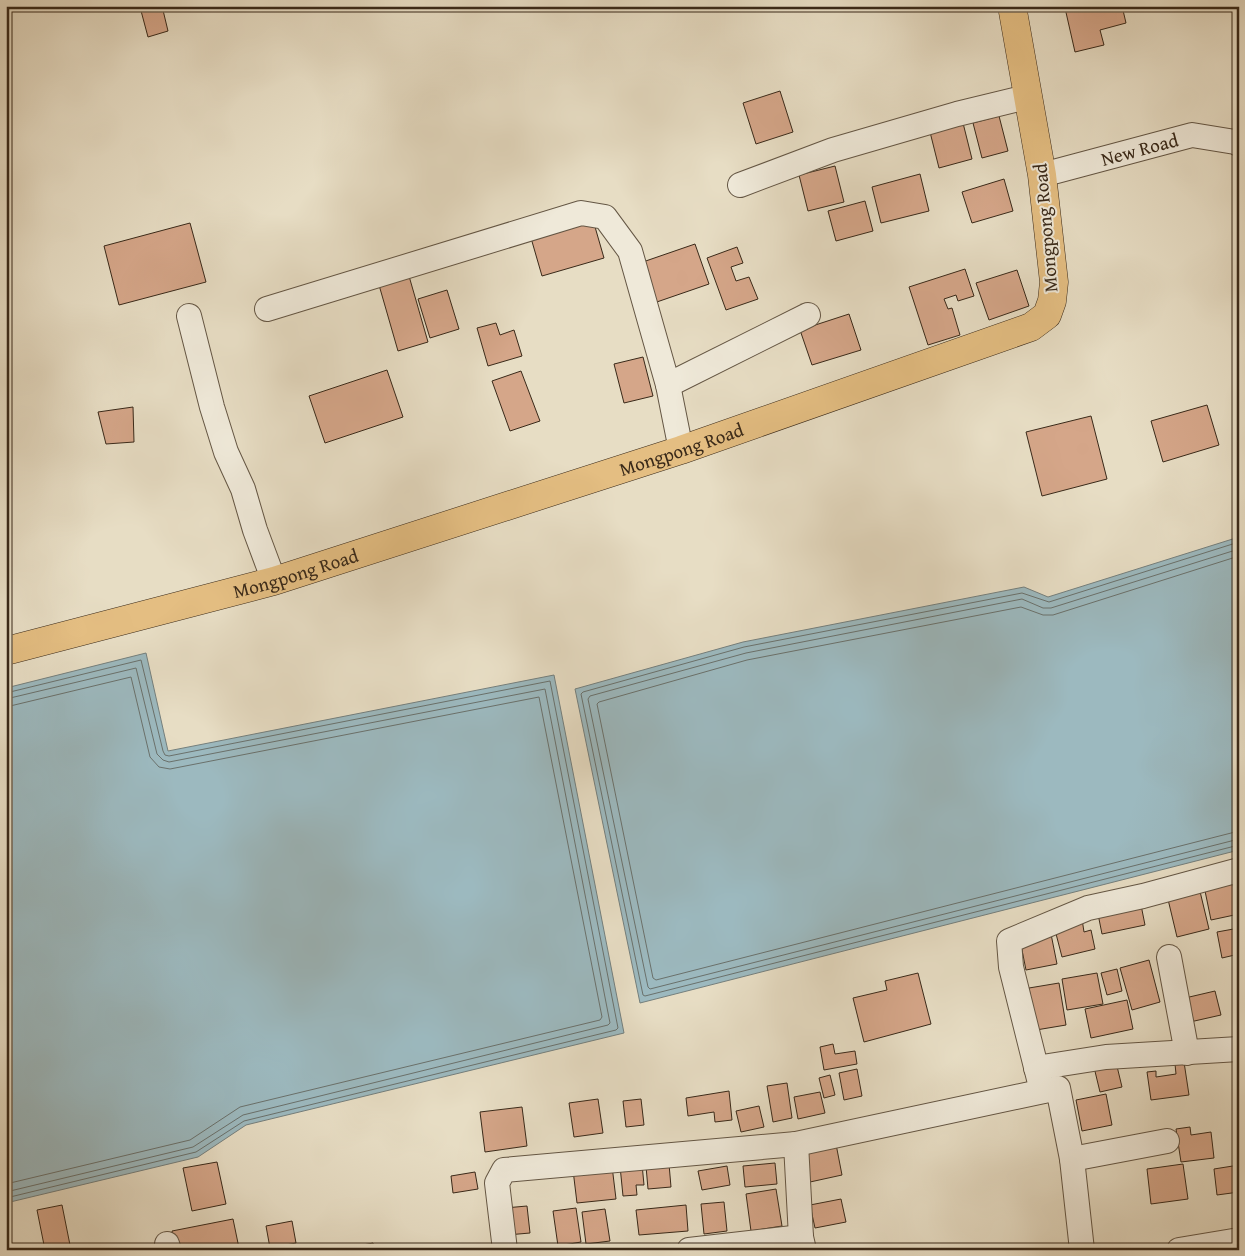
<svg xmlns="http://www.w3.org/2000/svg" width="1245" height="1256" font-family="'Gentium Book Plus',serif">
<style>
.water{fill:#9cb9bf;stroke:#747f7d}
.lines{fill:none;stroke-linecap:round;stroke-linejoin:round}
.shore{stroke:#6a716c;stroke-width:1}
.building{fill:#d5a689;stroke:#392919}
.minor-casing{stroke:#645644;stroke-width:26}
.major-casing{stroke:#392919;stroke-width:29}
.minor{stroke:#efe9d9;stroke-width:24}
.major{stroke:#e4be82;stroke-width:28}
.labels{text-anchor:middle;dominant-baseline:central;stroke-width:4;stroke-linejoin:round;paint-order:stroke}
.street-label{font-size:19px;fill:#392919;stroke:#efe9d9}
</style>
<rect width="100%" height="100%" fill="#e7ddc4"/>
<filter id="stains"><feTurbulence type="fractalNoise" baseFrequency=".004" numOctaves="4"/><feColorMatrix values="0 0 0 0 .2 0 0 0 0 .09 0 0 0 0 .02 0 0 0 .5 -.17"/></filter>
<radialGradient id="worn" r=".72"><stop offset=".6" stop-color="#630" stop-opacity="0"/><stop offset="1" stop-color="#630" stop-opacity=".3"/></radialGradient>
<!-- water -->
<path class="water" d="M1239,537V850L640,1003L575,689L743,642L1024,587L1048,597Z
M146,653L168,751L554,675L624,1033L246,1125L198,1157L6,1203V688Z"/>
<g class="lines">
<!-- shore -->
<path class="shore" d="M1239,542L1049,602L1022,593L744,647L583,692L581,694L643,995L645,996L1239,845
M1239,549L1051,608H1043L1022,599L746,653L590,696L588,699L648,987L650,989L1239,839
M1239,556L1053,615H1043L1021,607L747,660L599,702L597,704L653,978L656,980L1239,831
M6,693L141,660L163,751L165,755L169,756L550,681L618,1028L616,1030L244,1121L196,1152L6,1198
M6,699L136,668L157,754L163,760L169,762L545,689L610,1023L608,1025L243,1115L193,1147L6,1192
M6,707L131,677L150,757L159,767L170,769L539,697L602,1017L600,1020L240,1107L190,1140L6,1184"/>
</g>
<!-- building -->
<path class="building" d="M144,6H162L168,31L148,37L140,7Z
M1048,6H1122L1126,23L1100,30L1104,45L1075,52L1065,8L1049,11Z
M780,91L793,132L756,144L743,103Z
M999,116L1008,151L982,158L973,123Z
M963,123L972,159L939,168L930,132Z
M835,166L844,202L808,211L799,175Z
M920,174L929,211L881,223L872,187Z
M1004,179L1013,211L972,223L962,192Z
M865,201L873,231L836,241L828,211Z
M593,220L604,258L542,276L531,238Z
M190,223L206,282L119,305L104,246Z
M695,244L709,284L651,304L637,264Z
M737,247L743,263L731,267L736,281L749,277L758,299L726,310L707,258Z
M965,269L974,296L958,301L956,295L944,299L948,309L952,308L960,335L928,345L909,287Z
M1017,270L1029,306L989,320L976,283Z
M409,276L428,342L398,351L379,285Z
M447,290L459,329L430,338L418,299Z
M849,314L861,350L812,365L800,330Z
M496,323L500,335L514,330L522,356L488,366L477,328Z
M643,357L653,396L624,403L614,364Z
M387,370L403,417L325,443L309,396Z
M521,371L540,421L510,431L492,381Z
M1207,405L1219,445L1163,462L1151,421Z
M133,407L134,442L106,444L98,412Z
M1091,416L1107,479L1042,496L1026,432Z
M1232,880L1239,914L1211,920L1204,886Z
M1198,883L1209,929L1177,937L1166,891Z
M1140,900L1145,925L1102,934L1097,909Z
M1082,919L1084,932L1091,930L1095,949L1062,957L1054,926Z
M1239,928V954L1222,958L1217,932Z
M1051,934L1057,964L1026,970L1020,940Z
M1149,960L1160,1002L1132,1010L1120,968Z
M1117,969L1122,991L1107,995L1101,973Z
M918,973L931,1024L864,1042L853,998L887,990L885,981Z
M1097,973L1103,1004L1067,1010L1062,979Z
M1059,983L1066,1025L1036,1030L1029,988Z
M1215,991L1221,1015L1190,1022L1185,998Z
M1127,1000L1133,1029L1091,1038L1085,1009Z
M833,1044L835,1054L855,1051L857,1064L824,1070L820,1047Z
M1115,1058L1122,1087L1100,1092L1093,1063Z
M1184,1062L1189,1095L1151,1100L1147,1072L1156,1071V1077L1176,1074L1175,1064Z
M857,1069L862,1096L844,1100L839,1073Z
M830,1075L835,1095L824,1098L819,1078Z
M787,1083L792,1118L773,1122L767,1086Z
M729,1091L732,1120L715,1122L714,1112L688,1116L686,1098Z
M820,1092L825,1113L798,1119L794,1097Z
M1106,1094L1112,1125L1082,1131L1076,1100Z
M598,1099L603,1133L574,1137L569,1103Z
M641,1099L644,1125L626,1127L623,1101Z
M759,1106L764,1127L741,1132L736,1111Z
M522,1107L527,1146L485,1152L480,1112Z
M1190,1127L1191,1135L1211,1132L1214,1158L1181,1162L1176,1129Z
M835,1139L842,1175L810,1182L803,1146Z
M217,1162L226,1204L192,1211L183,1168Z
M775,1163L777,1184L745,1187L743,1166Z
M642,1164L644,1185H636L637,1195L623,1196L620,1166Z
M669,1164L671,1187L648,1189L646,1166Z
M1183,1164L1188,1199L1151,1204L1147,1169Z
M1239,1165V1192L1217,1195L1214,1169Z
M612,1166L616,1199L577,1203L573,1170Z
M727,1166L730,1185L702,1190L698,1171Z
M475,1172L478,1189L453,1193L451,1176Z
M776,1189L782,1226L751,1231L746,1194Z
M841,1199L846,1222L815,1228L810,1205Z
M724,1202L727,1231L704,1234L701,1204Z
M62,1205L71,1250H45L37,1210Z
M686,1205L688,1231L639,1235L636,1210Z
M527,1206L530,1233L507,1235L505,1208Z
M576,1208L581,1242L558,1246L553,1211Z
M605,1209L610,1241L586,1244L582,1212Z
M233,1219L239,1248L228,1250H175L172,1231Z
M292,1221L296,1243L270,1248L266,1226Z
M373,1243L375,1250H337Z"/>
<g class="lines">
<defs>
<g id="minor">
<path id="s1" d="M1042,175L1192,135L1235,142L1239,144"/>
<path d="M740,185L833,150L957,114L1027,97"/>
<path d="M267,309L581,213L605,217L630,251L668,385L681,450"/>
<path d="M189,316L212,407L226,452L243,489L255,530L274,581"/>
<path d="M668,385L808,315"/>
<path d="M1169,957L1187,1053"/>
<path d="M1036,1068L1106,1057L1239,1049"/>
<path d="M1042,1091L1011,967L1009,941L1088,908L1143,896L1239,870"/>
<path d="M796,1144L801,1237L804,1250"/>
<path d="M1072,1159L1167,1141"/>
<path d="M167,1244L169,1250"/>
<path d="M505,1250L497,1183L504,1170L796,1144L1058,1088L1072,1159L1082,1250"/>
<path d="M689,1250L801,1237"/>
<path d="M1179,1250L1239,1240"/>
</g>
<g id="major">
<path id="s2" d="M6,651L274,581L681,450L1031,327L1047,315L1052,301L1054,282L1042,175L1012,6"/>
</g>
</defs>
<!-- minor casing -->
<use href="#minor" class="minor-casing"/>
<!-- major casing -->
<use href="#major" class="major-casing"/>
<!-- minor -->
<use href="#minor" class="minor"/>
<!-- major -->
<use href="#major" class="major"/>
</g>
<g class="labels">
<!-- street labels -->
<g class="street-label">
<text stroke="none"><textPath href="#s1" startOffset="101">New Road</textPath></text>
<text transform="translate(1045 228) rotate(-95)">Mongpong Road</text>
<text stroke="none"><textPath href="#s2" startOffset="705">Mongpong Road</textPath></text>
<text stroke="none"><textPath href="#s2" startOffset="300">Mongpong Road</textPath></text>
</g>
</g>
<!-- margin -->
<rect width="1245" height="1256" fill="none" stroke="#e7ddc4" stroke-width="25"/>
<rect x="8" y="8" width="1230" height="1241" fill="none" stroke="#392919" stroke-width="2.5"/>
<rect x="12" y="12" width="1220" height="1231" fill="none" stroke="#392919"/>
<rect width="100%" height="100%" filter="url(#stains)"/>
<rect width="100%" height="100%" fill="url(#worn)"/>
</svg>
